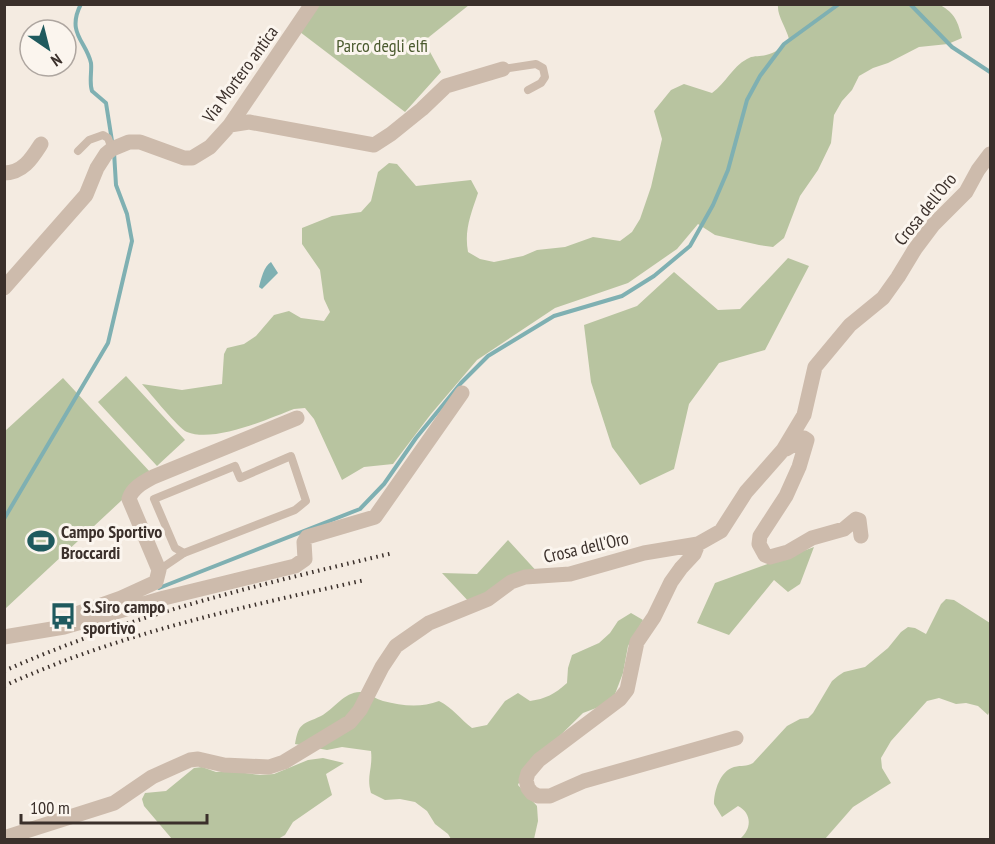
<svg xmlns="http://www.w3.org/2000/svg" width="995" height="844" font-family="'PT Sans Narrow',sans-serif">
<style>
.green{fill:#b8c4a0}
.water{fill:#7fb0b2}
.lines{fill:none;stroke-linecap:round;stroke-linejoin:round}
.stream{stroke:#7fb0b2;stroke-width:4}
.lane{stroke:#cdbbac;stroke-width:8}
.street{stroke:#cdbbac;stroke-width:15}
.rail{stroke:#3b302b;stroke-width:4;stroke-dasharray:1.5 4.5;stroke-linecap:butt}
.labels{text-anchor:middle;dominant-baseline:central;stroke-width:6;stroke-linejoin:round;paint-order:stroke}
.park-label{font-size:18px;fill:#4a5a2e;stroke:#fbf5ee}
.street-label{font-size:18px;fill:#3b302b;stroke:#fbf5ee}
.poi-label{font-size:18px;font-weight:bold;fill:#3b302b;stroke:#fbf5ee;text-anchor:start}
</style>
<rect width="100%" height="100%" fill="#f4ebe1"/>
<!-- green -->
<path class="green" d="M316,5H469L424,41L441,72L405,112L300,32Z
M778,5H940C955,13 958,22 962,38L948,44L919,47L888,63L873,68L859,76L852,90L842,101L834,115L831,143L818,170L800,196L784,238L773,247L759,245L715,235L698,224L677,249L628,283L555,308L477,360L431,414L393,464L364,467L342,480L314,419L305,408L294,409C268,419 214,443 187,432C178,428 151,394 142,384L182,390L222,384L224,354L227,348L244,344L256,336L274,315L289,311L301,318L324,321L330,312L324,299L320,270L302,244V228L332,216L361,212L371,201L378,172L389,163L397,164L416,186L471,180L478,193C471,214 464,230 468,252L480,259L494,262L523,256L537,250L565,247L593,237L620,241L632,232L640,219L651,187L662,139L654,111L671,90L684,84L712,93C726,83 732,67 747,59C753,55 759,57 766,55C776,53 782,47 789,39C786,27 777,16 778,5Z
M788,258L809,266L765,350L719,363L689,404L674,469L640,485L612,447L591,382L584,325L637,306L674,272L718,310L740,309Z
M126,376L185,440L157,466L98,402Z
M63,378L151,473L5,609V431Z
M508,540L540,575L471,604L442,573L477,574Z
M814,547L800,584L788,592L774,580L729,635L697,623L715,583Z
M946,599L954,600L990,623V710L988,715L978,706L966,703L956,704L939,698L927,701L891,741L881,758L882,768L891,783L853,807L825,839H740C752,829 752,813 738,806L722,817L714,804C714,791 720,771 734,767C742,765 746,767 753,763L787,726L800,719L808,718L813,713L832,681L838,676L844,672L865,667L888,648L901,632L908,627L915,628L926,634L941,604Z
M631,613L643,620L628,646L623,673L612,702L583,713L524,771L518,785L537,806L538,821L534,839H451L448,834L435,824L427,811L415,802L400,799L385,800L371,793C366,776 373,769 371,751L342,747L327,750L295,744C299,722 302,725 321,716C334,709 345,691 361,692C368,693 376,699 383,701C402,706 421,708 439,701C453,708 460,719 472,728L487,725L505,701L518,693L530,701C545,699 555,694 567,683L568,668L572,655L599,643L610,633L618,621Z
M323,758L344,763L326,774L332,795L293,822L285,835L278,839H172L144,806L142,799L145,793L166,791L194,768L202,767L216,772L231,771L260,775L274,774L308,760Z"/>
<!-- water -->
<path class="water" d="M271,262L278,273L262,289L259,287C261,279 264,266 271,262Z"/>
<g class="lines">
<!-- stream -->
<path class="stream" d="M81,4C66,33 86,41 91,63C92,72 89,82 92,91L106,103L112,141
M910,4L952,47L990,72
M4,519L108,343L132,241L127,214L116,185L114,152
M159,588L360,509L384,484L416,438L461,383L488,356L554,316L622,296L654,276L690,246L713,205L728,170L747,100L760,76L784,44L839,4"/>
<!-- lane -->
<path class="lane" d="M503,69L536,64L543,68L545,77L541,83L528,90
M78,151L89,140L103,135L108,138L112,149
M159,570L184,553L295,510L306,501L291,456L240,478L235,466L154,499L175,548L184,553"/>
<!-- street -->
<path class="street" d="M230,125L249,122L374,145L391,134L422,109L446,86L503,69
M4,173C23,173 32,158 41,144
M4,288L86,195L97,168L106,154L112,149L129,142H140L184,158H192L210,147L230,125L312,4
M786,449L804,438L807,440L799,467L786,496L760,536L759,544L765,555L770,557L788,552L812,538L844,529L856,519L859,520L861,536
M698,544L694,554L681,568L671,582L654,617L637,642L627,690L620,699L539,760L528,773L526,780L528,788L532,793L538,796H550L584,781L736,738
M76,614L121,598L156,582L159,570L129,499C132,488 144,482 153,477L297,418
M4,637L64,627L164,598L295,566L305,559L304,542L307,537L375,517L462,393
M4,838L114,803L152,777L190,760L198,759L224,765L245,766L269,767L284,762L350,722L360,710L382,667L396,646L429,623L488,599L511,582L525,577L570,574L644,553L698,544L721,531L746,492L783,450L804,415L815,367L850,325L883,298L898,277L915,249L933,225L966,192L978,170L990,154"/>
<!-- rail -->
<path class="rail" d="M4,671C129,615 261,584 393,553
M4,686C119,633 243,607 365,580"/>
</g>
<!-- icons -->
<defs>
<symbol id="stadium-bare" viewBox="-9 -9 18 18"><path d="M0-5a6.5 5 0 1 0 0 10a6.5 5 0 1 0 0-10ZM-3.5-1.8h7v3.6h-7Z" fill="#1f5a5e" stroke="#fbf5ee" stroke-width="2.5" paint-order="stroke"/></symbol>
<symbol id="bus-bare" viewBox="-9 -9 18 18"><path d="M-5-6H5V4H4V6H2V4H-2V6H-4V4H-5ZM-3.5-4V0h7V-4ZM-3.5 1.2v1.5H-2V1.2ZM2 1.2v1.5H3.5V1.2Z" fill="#1f5a5e" stroke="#fbf5ee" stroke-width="2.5" paint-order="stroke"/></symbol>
</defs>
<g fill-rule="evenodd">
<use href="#stadium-bare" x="22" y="522" width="38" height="38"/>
<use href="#bus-bare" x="44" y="597" width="38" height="38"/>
</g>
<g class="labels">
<!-- park labels -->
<g class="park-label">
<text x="382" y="45">Parco degli elfi</text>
</g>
<!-- street labels -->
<g class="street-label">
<text transform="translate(240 74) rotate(-54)">Via Mortero antica</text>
<text transform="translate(925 209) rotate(-51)">Crosa dell'Oro</text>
<text transform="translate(586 547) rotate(-13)">Crosa dell'Oro</text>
</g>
<!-- poi labels -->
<g class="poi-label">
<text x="61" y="531">Campo Sportivo<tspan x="61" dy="21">Broccardi</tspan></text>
<text x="83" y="606">S.Siro campo<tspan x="83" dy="21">sportivo</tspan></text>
</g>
</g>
<!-- border -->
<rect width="995" height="844" fill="none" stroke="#3b302b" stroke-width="12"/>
<!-- north arrow -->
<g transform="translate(48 48) rotate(145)"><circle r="28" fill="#fbf5ee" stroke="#aea6a0" stroke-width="1.5"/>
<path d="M0-4.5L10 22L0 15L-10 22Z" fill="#1f5a5e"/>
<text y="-9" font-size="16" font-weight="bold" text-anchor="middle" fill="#3b302b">N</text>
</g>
<!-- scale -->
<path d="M21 814v9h186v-9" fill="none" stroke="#3b302b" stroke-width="3"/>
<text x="30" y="814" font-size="18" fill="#3b302b" stroke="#fbf5ee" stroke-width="4.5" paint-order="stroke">100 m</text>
</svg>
